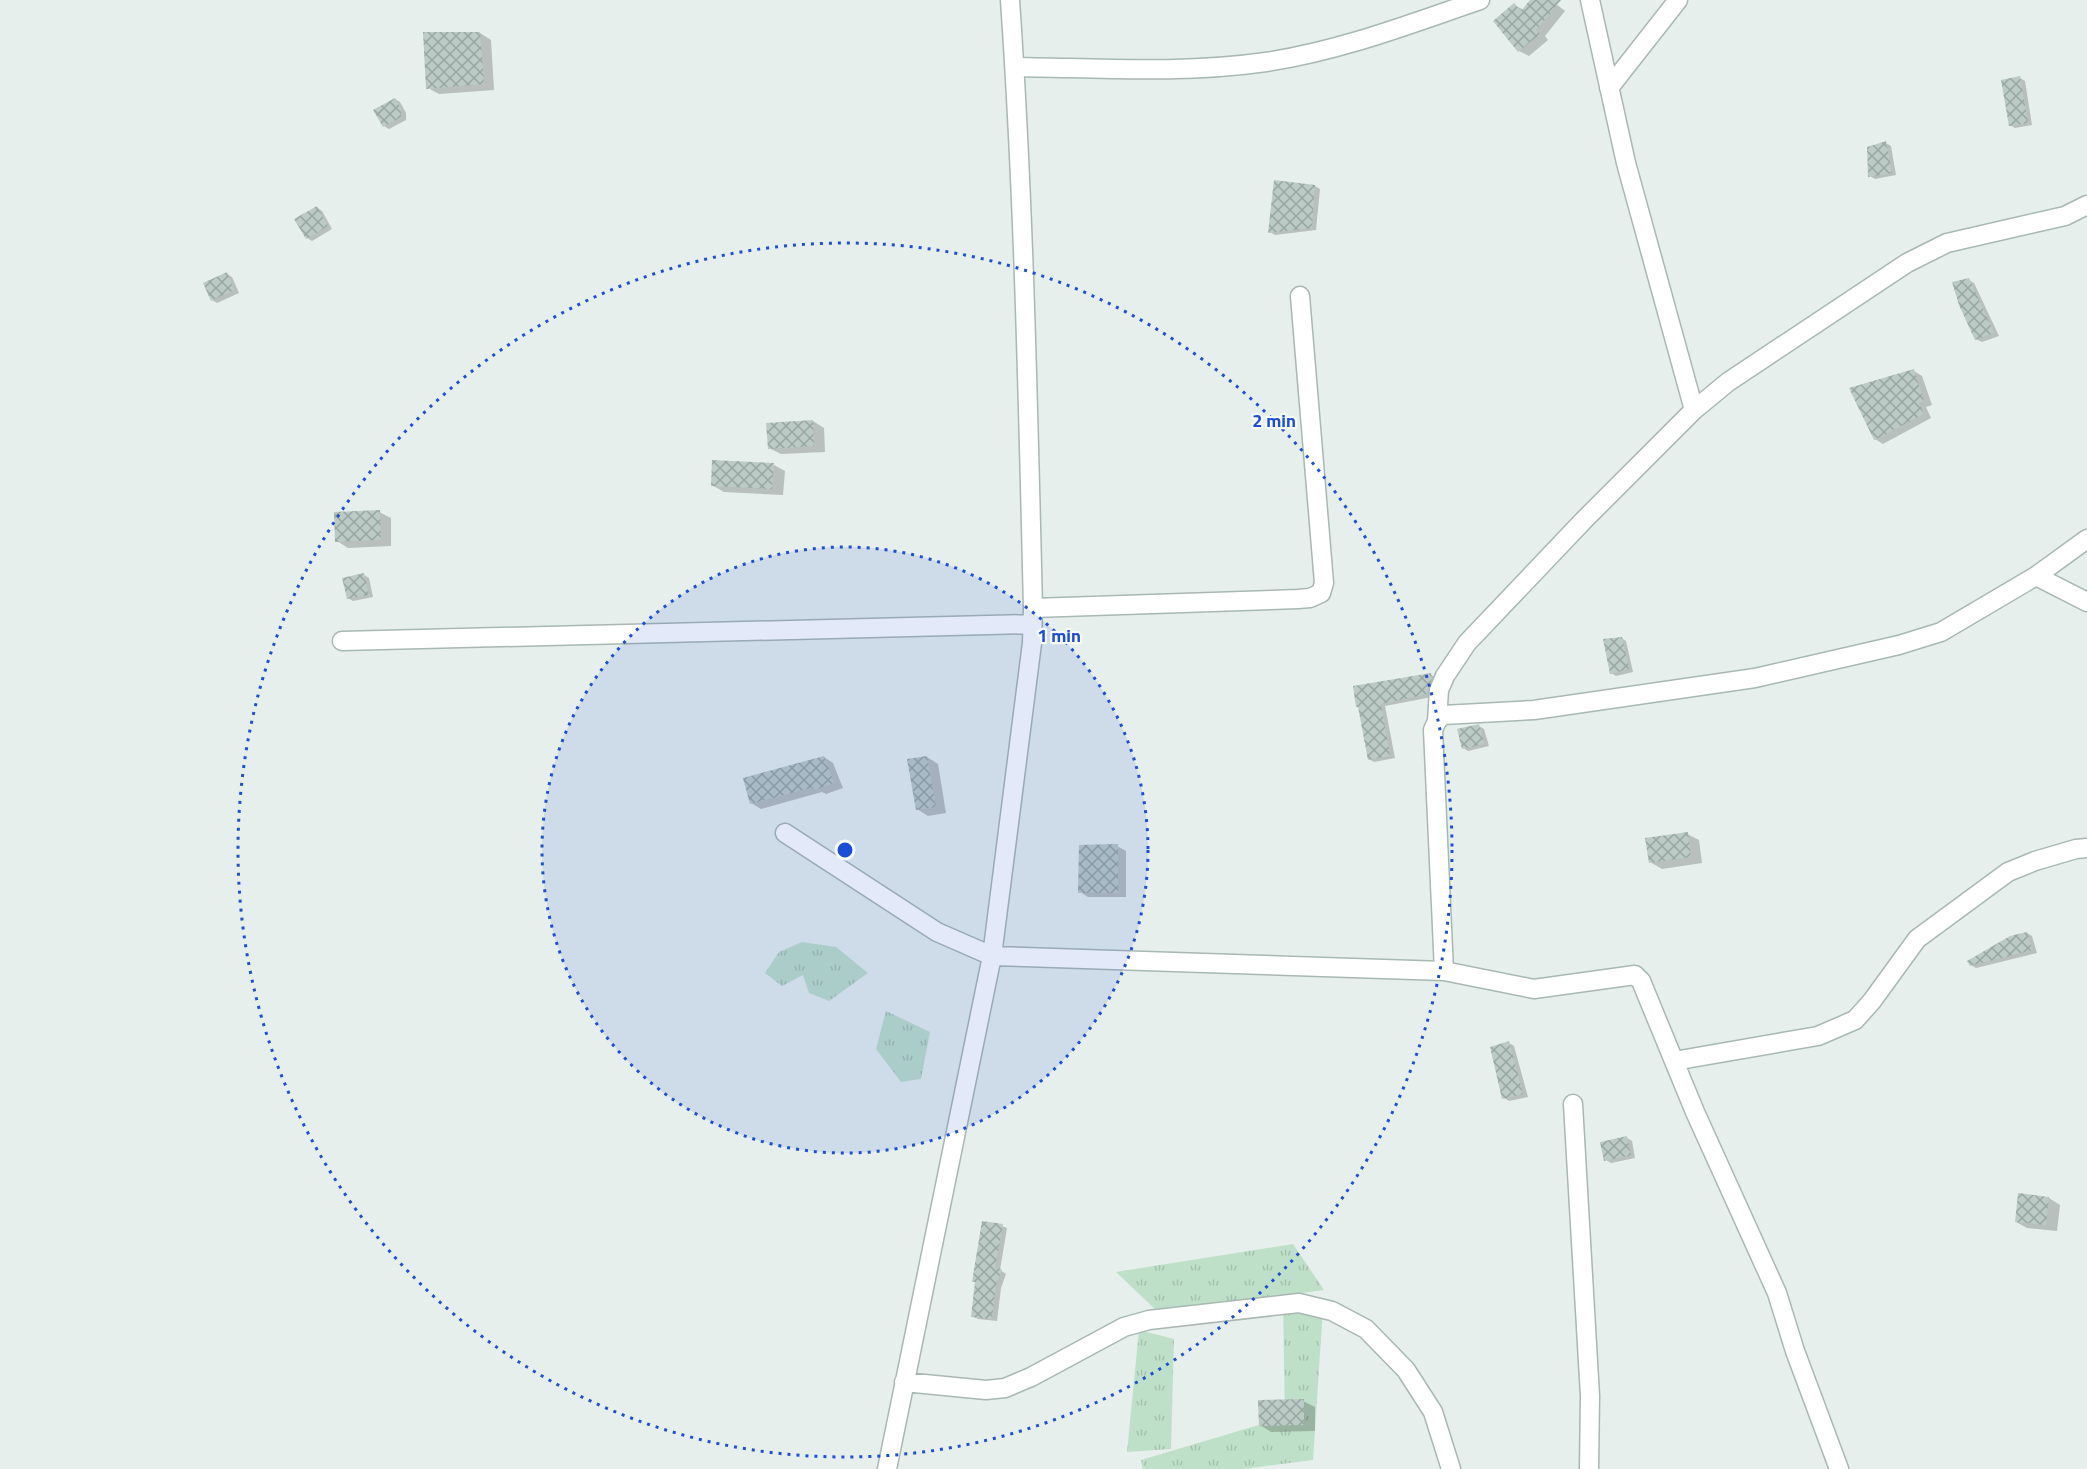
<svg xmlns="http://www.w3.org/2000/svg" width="2087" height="1469" font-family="'Titillium Web',sans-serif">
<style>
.grass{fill:url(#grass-tufts)}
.shadow{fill:#0003}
.building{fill:url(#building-cross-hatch)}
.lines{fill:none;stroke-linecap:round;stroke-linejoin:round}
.street-casing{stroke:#a8b8b2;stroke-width:21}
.street{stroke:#fff;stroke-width:18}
.ring{fill:none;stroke:#1d4ed8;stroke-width:3;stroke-dasharray:3 6}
.centre{fill:#1d4ed8;stroke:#f7fbf9;stroke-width:3}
.ring-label{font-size:18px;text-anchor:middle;font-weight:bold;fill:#1d4ed8;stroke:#f7fbf9;stroke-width:4.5;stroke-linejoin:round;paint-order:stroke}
</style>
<defs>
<pattern id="grass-tufts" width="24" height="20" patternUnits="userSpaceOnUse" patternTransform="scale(1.5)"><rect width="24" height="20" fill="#bfe0c8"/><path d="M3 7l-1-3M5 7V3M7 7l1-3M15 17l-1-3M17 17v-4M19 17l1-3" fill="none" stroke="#a4c1ad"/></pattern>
<pattern id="building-cross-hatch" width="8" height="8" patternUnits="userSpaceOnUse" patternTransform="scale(1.5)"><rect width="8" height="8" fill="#bbcac4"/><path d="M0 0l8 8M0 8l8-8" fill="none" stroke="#98a6a0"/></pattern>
</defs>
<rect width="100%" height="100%" fill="#e6efeb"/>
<!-- grass -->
<path class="grass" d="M802,942L836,947L868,973L829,1001L809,993L803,975L782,986L765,973L779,952Z
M886,1011L930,1032L921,1079L901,1082L876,1049Z
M1293,1244L1324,1290L1158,1312L1116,1272Z
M1283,1306L1323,1308L1313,1460L1244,1469H1143L1141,1460L1285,1417Z
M1139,1330L1174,1339L1171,1449L1127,1452Z"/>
<!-- shadow -->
<path class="shadow" d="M1532,0H1551L1565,11L1545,36L1548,40L1529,56L1519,51L1514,5L1524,10Z
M480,33L491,40L494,90L439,94L428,88Z
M2020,78L2025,81L2032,125L2015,128L2010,125Z
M395,99L400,102L406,113V120L389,129L384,126Z
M1886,143L1891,146L1896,175L1875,179L1870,176Z
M1315,186L1320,189L1316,230L1275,235L1270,232Z
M317,208L322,211L332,229L312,241L307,238Z
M227,274L232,277L239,293L217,303L212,300Z
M1969,280L1974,283L1999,336L1982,342L1976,339Z
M1914,371L1922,376L1932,405L1926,407L1931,418L1883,444L1875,439Z
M813,421L824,428L825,452L781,454L769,448Z
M774,465L785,471L783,495L724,492L712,485Z
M379,512L391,518V546L348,548L337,541Z
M364,575L369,578L373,597L353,601L348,598Z
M1621,638L1626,641L1633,672L1616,676L1611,673Z
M1431,675L1436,678L1432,697L1385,706L1395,758L1374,762L1369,759L1360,708Z
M1479,726L1484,729L1489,746L1468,751L1463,748Z
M824,757L833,763L843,788L826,794L822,792L761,809L751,803Z
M927,757L938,764L946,813L928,816L917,809Z
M1687,834L1699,840L1702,863L1662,869L1650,862Z
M1117,846L1126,851V897H1088L1080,892Z
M2027,933L2032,936L2037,953L1976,968L1971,965Z
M1509,1043L1514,1046L1528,1097L1509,1101L1504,1098Z
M1627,1138L1632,1141L1635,1158L1611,1163L1606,1160Z
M2019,1195L2049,1198L2060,1205L2057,1231L2027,1228L2016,1222Z
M1002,1226L1007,1228L1000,1270L1006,1274L1001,1288L997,1321L978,1319L973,1316L977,1283Z
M1303,1401L1315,1407V1431L1271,1432L1260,1425Z"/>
<!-- building -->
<path class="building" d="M1530,0H1561L1536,30L1540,34L1518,52L1493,21L1514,3L1521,11Z
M423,32H480L484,84L426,89Z
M2020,76L2028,123L2009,126L2001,80Z
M395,98L401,109V117L383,127L373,110Z
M1886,141L1892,173L1868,177L1867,147Z
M1274,180L1315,185L1312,228L1268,233Z
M317,206L328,226L306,239L294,219Z
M227,272L234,290L211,301L203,283Z
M1969,278L1994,333L1975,340L1959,305L1952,282Z
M1914,369L1924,401L1919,403L1924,414L1874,440L1849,388Z
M813,420L814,446L768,449L766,423Z
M712,460L774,463L772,489L711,486Z
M380,510L381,540L335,542L334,512Z
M364,573L369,595L347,599L342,578Z
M1622,637L1629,669L1610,674L1603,639Z
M1431,673L1432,678L1427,694L1381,704L1390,756L1368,760L1358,707H1356L1353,686Z
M1479,724L1484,744L1462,749L1457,729Z
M824,756L834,783L815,790L814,787L750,804L743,778Z
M927,756L936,807L916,810L907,759Z
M1688,832L1691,857L1649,863L1645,838Z
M1118,844V893H1078L1079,845Z
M2027,932L2032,950L1970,966L1967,961L2010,936Z
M1509,1041L1523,1094L1502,1099L1490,1047Z
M1627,1136L1631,1155L1604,1161L1600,1142Z
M2018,1193L2049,1197L2046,1225L2015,1222Z
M982,1221L1003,1224L995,1268L1002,1269L996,1285L992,1319L971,1317L975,1282H972Z
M1304,1399V1425L1259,1426L1258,1400Z"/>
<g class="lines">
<defs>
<path id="street" d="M1590,0L1626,163L1694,410
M1015,67C1098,68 1183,74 1266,62C1340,51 1410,24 1480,0
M1609,88L1678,0
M2036,576L2087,602
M1033,608L1298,599L1310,598L1321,593L1324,583L1300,296
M342,641L1032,624
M1437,721L1443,715L1534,710L1755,678L1899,645L1941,632L2036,576L2087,539
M785,833L937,932L992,956L1444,971L1534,989L1635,975L1641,981L1695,1112L1777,1293L1795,1351L1839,1469
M1444,971L1433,730L1437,721L1439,690L1445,676L1467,643L1584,520L1694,410L1728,382L1907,263L1947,243L2065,216L2087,205
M1674,1061L1818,1036L1855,1020L1872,1001L1917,939L2008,872L2035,861L2076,849L2087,848
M1573,1104L1590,1396L1589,1469
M904,1382L986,1390L1005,1388L1031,1377L1124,1327L1149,1320L1299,1303L1332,1311L1366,1329L1406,1370L1433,1412L1451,1469
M887,1469L992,956L1032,643L1033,608C1028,405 1024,202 1010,0"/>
</defs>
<!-- street casing -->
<use href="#street" class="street-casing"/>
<!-- street -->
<use href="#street" class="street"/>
</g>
<!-- distance rings -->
<circle cx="845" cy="850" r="303" fill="#1d4ed8" fill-opacity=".12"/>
<g class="ring">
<circle cx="845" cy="850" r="303"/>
<circle cx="845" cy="850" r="607"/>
</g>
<circle cx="845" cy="850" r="9" class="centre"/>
<g class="ring-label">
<text x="1274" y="427">2 min</text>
<text x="1059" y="642">1 min</text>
</g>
</svg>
